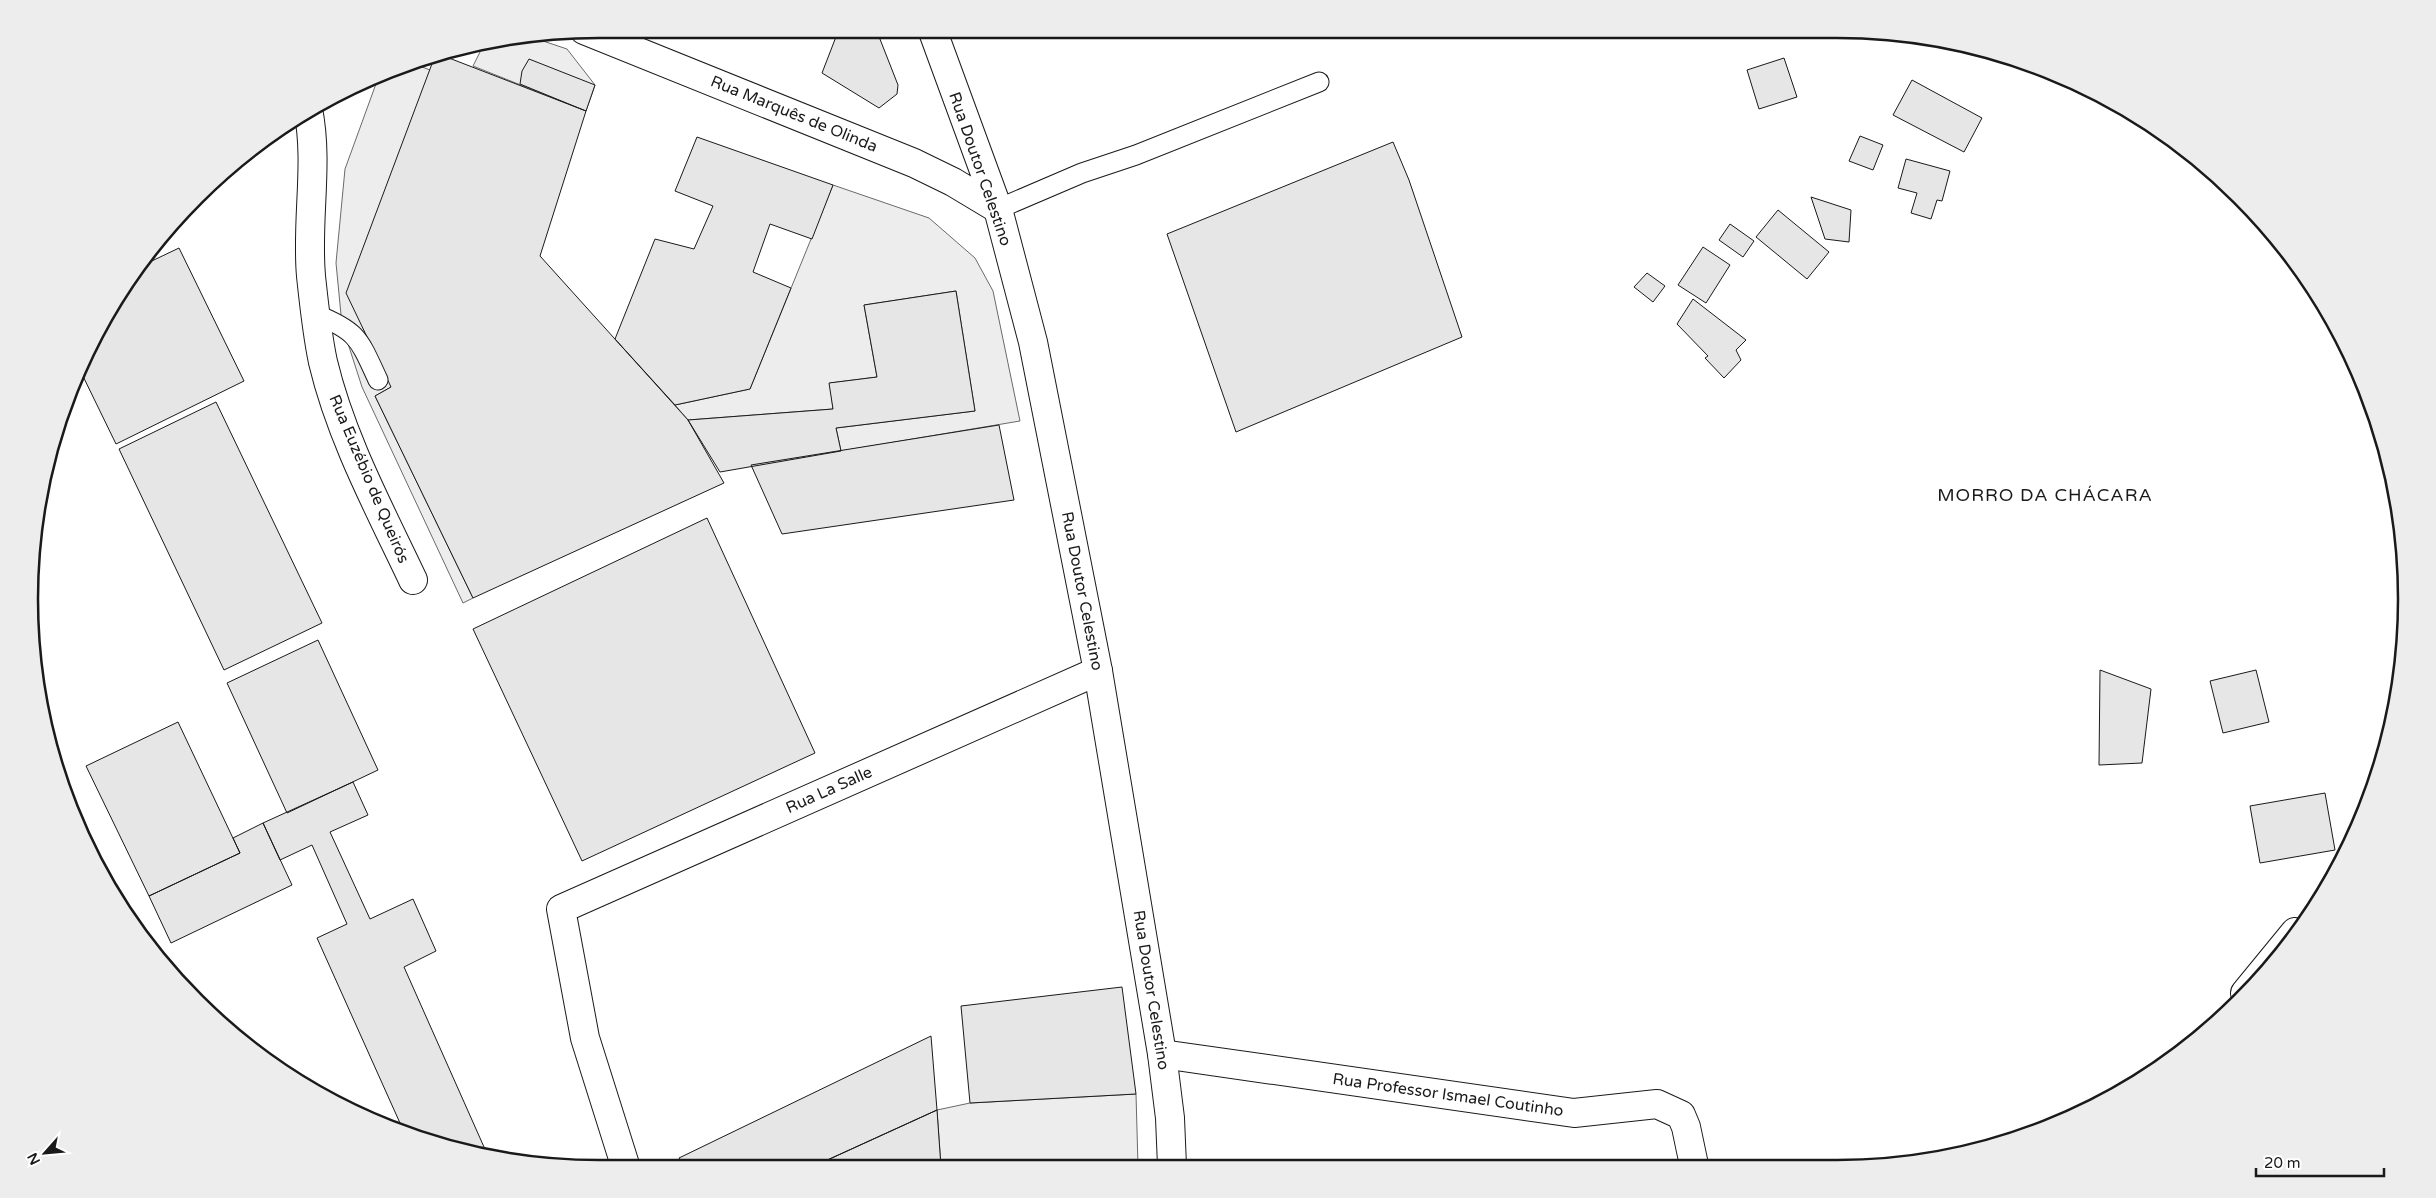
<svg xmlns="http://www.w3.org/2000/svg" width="2436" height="1198" font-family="'Varela Round',sans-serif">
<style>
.built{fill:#ededed;stroke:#6a6a6a}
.building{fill:#e6e6e6;stroke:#1a1a1a}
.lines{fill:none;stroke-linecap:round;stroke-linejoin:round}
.lane-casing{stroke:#1a1a1a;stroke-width:21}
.street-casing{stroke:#1a1a1a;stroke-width:30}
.secondary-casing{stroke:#1a1a1a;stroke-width:30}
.path{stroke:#5f5f5f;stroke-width:3;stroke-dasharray:4 2.5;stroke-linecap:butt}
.lane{stroke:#fff;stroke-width:19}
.street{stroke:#fff;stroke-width:28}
.secondary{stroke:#fff;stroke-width:28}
.labels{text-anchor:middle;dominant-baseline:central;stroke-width:4;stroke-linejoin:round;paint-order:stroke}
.street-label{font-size:16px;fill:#1a1a1a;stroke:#fff}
.neighbourhood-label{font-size:18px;letter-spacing:1px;fill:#1a1a1a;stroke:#fff}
.rim{fill:none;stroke:#1a1a1a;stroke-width:2.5}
</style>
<rect width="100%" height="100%" fill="#fff"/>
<!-- built -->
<path class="built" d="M528,36L567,49L595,85L586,111L473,66L486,40Z
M409,62L430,70L391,387L375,396L473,598L463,603L362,387L342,325L336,263L345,169L377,81L381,75Z
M833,185L929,218L975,258L993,291L1020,421L841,451L836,428L975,411L956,291L864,305L877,377L830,383L833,409L688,420L675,405L750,389Z
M1136,1094L1138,1166L941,1167L937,1110L970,1103Z"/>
<!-- building -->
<path class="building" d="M839,29H876L898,85L897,94L879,108L822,73Z
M436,53L586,111L540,256L688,420L724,483L473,598L375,396L391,387L346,293Z
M1784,58L1797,97L1759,109L1747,70Z
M529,59L595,85L586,111L520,84L522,71Z
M1912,80L1982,118L1964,152L1893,115Z
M1860,136L1883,145L1873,170L1849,161Z
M697,137L833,185L812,239L770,224L753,272L791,288L750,389L675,405L615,339L655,239L694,249L713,206L675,191Z
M1393,142L1409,180L1462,337L1236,432L1167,234Z
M1906,159L1950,171L1942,201L1937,200L1931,219L1911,213L1917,193L1898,188Z
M1811,197L1851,210L1849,242L1825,239Z
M1778,210L1829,252L1807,279L1756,237Z
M1730,224L1754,241L1743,257L1719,240Z
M1703,247L1730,265L1706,303L1678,285Z
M179,248L244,381L116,444L79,368L125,282L135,269Z
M1647,273L1665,286L1653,302L1634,287Z
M956,291L975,411L836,428L841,451L720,472L688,420L833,409L829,383L877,377L864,305Z
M1693,299L1746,340L1736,350L1741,360L1724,378L1705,358L1708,356L1677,324Z
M216,402L322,623L224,670L119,449Z
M999,425L1014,500L782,534L751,465Z
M707,518L815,753L582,861L473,629Z
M318,640L378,770L287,813L227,683Z
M2100,670L2151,689L2142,763L2099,765Z
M2256,670L2269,722L2223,733L2210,681Z
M178,722L240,853L149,896L86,766Z
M353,782L368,815L330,832L370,919L413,899L436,951L404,967L488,1156L452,1150L404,1132L317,938L347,924L312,845L280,860L263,823Z
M2325,793L2335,850L2260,863L2250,806Z
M263,823L292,885L171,943L149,896L240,853L233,838Z
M1122,987L1136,1094L970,1103L961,1006Z
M931,1036L937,1110L823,1162L824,1167L684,1168L679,1158Z
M937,1110L941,1167H824L823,1162Z"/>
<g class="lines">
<defs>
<path id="lane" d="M998,209L1082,173L1136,155L1319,82
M315,314C358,331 359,339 378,380"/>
<path id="street" d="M308,109C319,164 306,220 311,276C314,304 317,334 323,362C341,438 380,510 413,580
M1162,1054L1574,1113L1657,1104L1681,1115L1686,1127L1694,1165
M626,1168L585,1038L561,909L1098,671"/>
<path id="secondary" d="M932,29L998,209L1033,342L1098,671L1162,1054L1170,1118L1172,1166
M584,30L914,163L953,182L998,209
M2245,993L2295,932"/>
</defs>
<!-- lane casing -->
<use href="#lane" class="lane-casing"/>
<!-- street casing -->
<use href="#street" class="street-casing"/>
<!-- secondary casing -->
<use href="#secondary" class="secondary-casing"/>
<!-- path -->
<path class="path" d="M67,797L114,897"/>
<!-- lane -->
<use href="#lane" class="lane"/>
<!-- street -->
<use href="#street" class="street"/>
<!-- secondary -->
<use href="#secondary" class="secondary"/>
</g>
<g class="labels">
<!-- street labels -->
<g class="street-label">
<text transform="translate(794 114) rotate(22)">Rua Marquês de Olinda</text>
<text transform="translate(980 169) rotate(71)">Rua Doutor Celestino</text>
<text transform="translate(369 479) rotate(67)">Rua Euzébio de Queirós</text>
<text transform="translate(1082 591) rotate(79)">Rua Doutor Celestino</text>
<text transform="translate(829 790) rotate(-24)">Rua La Salle</text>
<text transform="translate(1151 990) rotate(81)">Rua Doutor Celestino</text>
<text transform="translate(1448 1095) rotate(8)">Rua Professor Ismael Coutinho</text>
</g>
<!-- neighbourhood labels -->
<g class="neighbourhood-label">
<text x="2045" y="495">MORRO DA CHÁCARA</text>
</g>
</g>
<!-- crop -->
<path d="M0 0H2436V1198H0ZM599 38H1837A561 561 0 0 1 2398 599V599A561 561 0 0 1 1837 1160H599A561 561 0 0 1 38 599V599A561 561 0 0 1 599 38Z" fill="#ededed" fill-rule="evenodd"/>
<path class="rim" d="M599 38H1837A561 561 0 0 1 2398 599V599A561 561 0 0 1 1837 1160H599A561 561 0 0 1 38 599V599A561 561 0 0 1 599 38Z"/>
<!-- north arrow -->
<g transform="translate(45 1153) rotate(243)" stroke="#ffffff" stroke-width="4" paint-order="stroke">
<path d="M0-4L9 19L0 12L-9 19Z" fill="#1a1a1a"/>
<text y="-8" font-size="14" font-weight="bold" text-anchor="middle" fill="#1a1a1a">N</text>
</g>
<!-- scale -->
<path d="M2256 1168v8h128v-8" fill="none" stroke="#1a1a1a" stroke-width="2.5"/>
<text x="2264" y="1168" font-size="15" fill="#1a1a1a" stroke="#ffffff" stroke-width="4" paint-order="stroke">20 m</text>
</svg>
